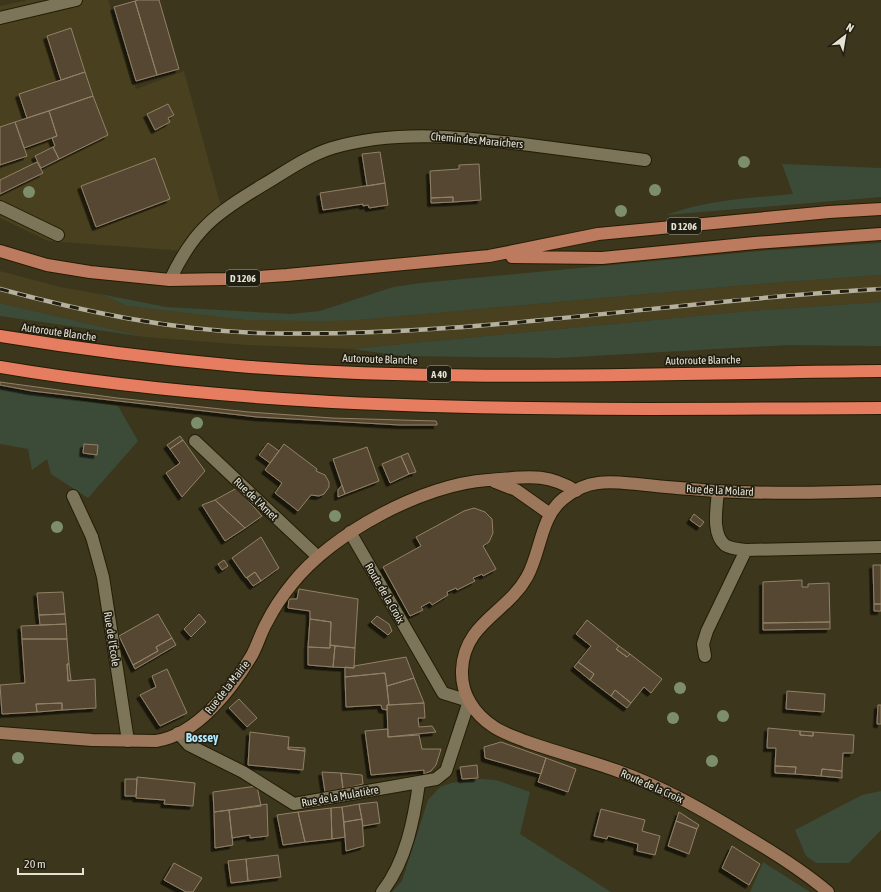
<svg xmlns="http://www.w3.org/2000/svg" width="881" height="892" font-family="'Asap Condensed',sans-serif">
<style>
.built{fill:#48401f}
.green{fill:#3c4b38}
.building{fill:#574730;stroke:#918167;filter:url(#shadow)}
.lines{fill:none;stroke-linecap:round;stroke-linejoin:round}
.lane-casing{stroke:#231d04;stroke-width:14}
.street-casing{stroke:#231d04;stroke-width:14}
.secondary-casing{stroke:#231d04;stroke-width:14}
.primary-casing{stroke:#231d04;stroke-width:14}
.highway-casing{stroke:#231d04;stroke-width:14}
.lane{stroke:#7c7559;stroke-width:12}
.street{stroke:#7c7559;stroke-width:12}
.secondary{stroke:#9c775b;stroke-width:12}
.primary{stroke:#bc7a5e;stroke-width:12}
.highway{stroke:#e67d61;stroke-width:12}
.rail-casing{stroke:#b5b19e;stroke-width:4.5}
.rail{stroke:#201e12;stroke-width:3;stroke-dasharray:9;stroke-linecap:butt}
.tree{fill:#7d8f6a}
.labels{text-anchor:middle;dominant-baseline:central;stroke-width:3.5;stroke-linejoin:round;paint-order:stroke}
.shield{fill:#201e12;stroke:#aaa798;stroke-width:1}
.shield-label{font-size:10px;font-weight:bold;fill:#e5e2d2}
.street-label{font-size:11px;fill:#e5e2d2;stroke:#201e12}
.quarter-label{font-size:13px;font-weight:bold;fill:#b2e8f9;stroke:#201e12}
</style>
<defs>
<filter id="shadow"><feDropShadow dx="-3.5" dy="3.5" stdDeviation="0" flood-color="#0009"/></filter>
</defs>
<rect width="100%" height="100%" fill="#3c361c"/>
<!-- built -->
<path class="built" d="M28,0H108L136,89L184,71L222,210L185,251L48,241L0,218V6Z
M0,271L60,287L100,294L127,306L245,320H358L770,283L881,275V302L750,311L351,349L247,345L145,337L0,303Z"/>
<!-- green -->
<path class="green" d="M782,164L881,168V197L666,215C707,200 750,198 793,194Z
M881,243V275L770,283L358,320L322,321L245,320L127,306L100,294L166,307L290,314L320,311L393,287L421,283L760,251Z
M881,302V346L788,345L558,358L404,356L351,349L750,311Z
M0,303L145,337L0,316Z
M0,388L118,406L138,441L88,498L51,474L47,459L32,470L28,449L0,444Z
M479,779L496,780L530,792L520,834L611,892H392L402,881L428,800L440,787L451,783Z
M881,791V830L849,863H816L806,856L795,830L862,795Z
M763,862L810,892H750Z"/>
<!-- building -->
<path class="building" d="M138,0H159L179,69L157,75L135,1Z
M135,1L157,75L136,81L114,7Z
M71,28L85,72L61,80L47,36Z
M85,72L93,96L27,118L19,94Z
M93,96L108,135L59,159L53,147L55,146L52,138L57,136L49,111Z
M168,104L174,115L168,118L170,122L155,130L147,114Z
M49,111L57,136L24,148L15,122Z
M15,122L27,156L0,165V127Z
M53,147L59,159L41,168L35,156Z
M380,152L385,183L367,186L362,154Z
M155,158L170,199L96,227L81,186Z
M37,162L43,173L0,194V180Z
M479,164L481,200L453,202V197L431,198L430,171L459,169V165Z
M385,183L388,205L369,208L368,205L363,206V204L323,210L320,193Z
M453,197V202L431,203V198Z
M0,382L117,398L249,412L332,418L436,421L437,423V425H400L257,417L32,391L0,385Z
M180,436L183,440L170,449L167,445Z
M183,440L205,471L182,497L166,473L180,463L170,449Z
M268,443L279,451L270,463L259,455Z
M84,444L98,445L97,455L83,453Z
M284,444L317,469L316,471L325,475L329,482V487L324,494L319,496L311,495L298,511L275,493L282,483L265,470Z
M367,447L379,481L345,494L333,459Z
M408,453L416,472L409,474L401,456Z
M401,456L409,474L390,483L382,464Z
M342,485L345,494L338,497V490Z
M237,488L262,516L245,528L215,500Z
M215,500L245,528L225,541L202,505Z
M474,508L485,512L492,519L493,533L489,542L483,546L496,569L483,576L482,574L473,578L475,581L457,590L456,588L447,592L448,595L432,605L430,602L421,607L423,610L410,616L383,567L421,546L416,537L464,511Z
M694,514L704,522L700,527L690,520Z
M261,537L279,568L261,581L255,572L246,578L232,558Z
M224,560L228,566L222,570L218,564Z
M873,565H881V604H874Z
M255,572L261,581L253,586L247,578Z
M802,580V587H808V584L829,583L830,622L763,623V582Z
M299,589L358,599L355,648L330,645L331,622L310,619V611L288,608L289,599H297Z
M63,592L65,614L39,615L37,593Z
M874,604H881V611H874Z
M65,614L66,624L40,625L39,615Z
M158,614L172,638L156,647L158,651L133,665L119,636Z
M199,614L206,622L191,637L184,629Z
M377,616L389,624L392,631L388,635L371,622Z
M310,619L331,622L330,648L308,647Z
M587,620L619,646L616,649L627,657L630,654L662,679L651,693L644,687L631,703L615,690L611,696L590,680L594,674L578,662L591,646L576,634Z
M830,622V629L763,630V623Z
M66,624L67,639H22L21,626Z
M172,638L176,645L135,669L133,665L158,651L156,647Z
M22,639H67L69,664H67L68,681L95,679L96,708L62,710V703L36,704L37,712L2,714L0,685L25,683Z
M330,645L335,646L333,667L308,665V647L330,648Z
M335,646L355,648L354,668L333,667Z
M619,646L630,654L627,657L616,649Z
M406,657L414,678L387,686L385,673L345,677V667L354,668V666Z
M578,662L594,674L590,680L574,667Z
M67,664H69L71,680L68,681Z
M167,669L187,713L160,726L140,695L156,687L152,676Z
M385,673L389,705H387V710L382,709L381,705L346,707L345,677Z
M414,678L424,703L389,705L387,686Z
M615,690L631,703L627,708L611,696Z
M787,691L825,694L824,712L786,709Z
M239,699L257,718L247,727L229,708Z
M62,703V710L37,712L36,704Z
M424,703L425,718H418L419,727L432,726L436,732L388,737L387,705Z
M878,705H881V724H877Z
M768,728L800,731V735L813,736V732L854,735L853,753H843L842,771L822,769L821,776L795,774L796,767L775,766L776,748H767Z
M388,729V737L419,735L422,749H441L436,765L431,771L424,774V770L371,775L365,731Z
M800,731L813,732V736L800,735Z
M250,732L289,737L288,749L305,751L303,770L248,765Z
M501,742L546,758L541,774L485,758L484,747Z
M288,747L305,748V751L288,749Z
M546,758L576,769L568,792L538,782Z
M477,765L478,778L462,779L460,767Z
M775,766L796,767L795,774L775,773Z
M822,769L842,771V778L821,776Z
M322,772L341,773L343,789L325,792Z
M341,773L362,775L363,784L343,789Z
M137,777L195,783L193,806L164,804L165,800L136,798Z
M125,779H137L136,796H125Z
M257,786L261,806L214,812L213,792Z
M377,802L380,823L363,826L359,804Z
M267,804L268,836L250,838V835L232,838L229,810Z
M359,804L362,819L344,822L342,807Z
M342,807L345,837L332,839L331,808Z
M331,808L332,839L305,842L298,812Z
M601,809L645,820L642,831L660,836L655,855L637,851L638,844L608,836L607,839L594,836Z
M229,810L233,845L215,848L214,812Z
M298,812L305,842L283,845L277,815Z
M679,812L699,825L697,829L676,821Z
M362,819L364,846L346,851L344,822Z
M676,821L697,829L689,854L668,846Z
M732,846L760,864L749,885L722,868Z
M278,855L281,877L248,881L246,859Z
M246,859L248,881L231,883L228,861Z
M174,863L202,878L193,892H186L164,880Z"/>
<g class="lines">
<defs>
<path id="lane" d="M718,491C717,506 711,534 725,545C731,549 740,549 746,550L881,547
M73,496L92,537
M705,656L703,644L707,631L746,550"/>
<path id="street" d="M0,18L76,0
M0,207L58,235
M170,280C194,229 215,214 263,185C285,172 307,156 332,148C397,129 465,137 530,145C568,150 607,155 645,160
M195,441L318,557
M92,537L103,577L128,741
M178,733L189,745L243,772L294,804L436,779L446,771L469,701L443,693L350,532
M382,892C406,862 414,819 419,783"/>
<path id="secondary" d="M495,482L516,490L550,514
M0,733L92,740L156,741C197,735 232,689 252,655C258,644 261,632 267,622C274,608 283,595 292,584C332,533 424,484 488,480C523,478 544,471 576,491
M828,892C802,870 773,852 744,835C703,810 663,787 618,771C587,760 556,752 525,741C515,737 503,733 494,727C474,714 461,694 462,670C464,623 507,613 527,577C541,552 540,518 563,499C573,491 586,484 598,483C611,481 625,483 637,484C663,487 689,489 715,491C770,494 826,493 881,491"/>
<path id="primary" d="M0,251L47,265L90,272L170,280L226,279L287,275L489,256L598,234L829,212L881,209
M512,257L602,258L755,243L881,234"/>
<path id="highway" d="M0,336C79,349 158,359 238,366C451,383 667,373 881,371
M0,367C291,416 587,409 881,408"/>
</defs>
<!-- lane casing -->
<use href="#lane" class="lane-casing"/>
<!-- street casing -->
<use href="#street" class="street-casing"/>
<!-- secondary casing -->
<use href="#secondary" class="secondary-casing"/>
<!-- primary casing -->
<use href="#primary" class="primary-casing"/>
<!-- highway casing -->
<use href="#highway" class="highway-casing"/>
<!-- lane -->
<use href="#lane" class="lane"/>
<!-- street -->
<use href="#street" class="street"/>
<!-- secondary -->
<use href="#secondary" class="secondary"/>
<!-- primary -->
<use href="#primary" class="primary"/>
<!-- highway -->
<use href="#highway" class="highway"/>
<defs>
<path id="rail" d="M0,289C85,312 171,330 259,333C466,339 674,300 881,289"/>
</defs>
<!-- rail casing -->
<use href="#rail" class="rail-casing"/>
<!-- rail -->
<use href="#rail" class="rail"/>
</g>
<!-- trees -->
<g class="tree">
<circle cx="744" cy="162" r="6"/>
<circle cx="655" cy="190" r="6"/>
<circle cx="29" cy="192" r="6"/>
<circle cx="621" cy="211" r="6"/>
<circle cx="197" cy="423" r="6"/>
<circle cx="335" cy="516" r="6"/>
<circle cx="57" cy="527" r="6"/>
<circle cx="680" cy="688" r="6"/>
<circle cx="723" cy="716" r="6"/>
<circle cx="673" cy="718" r="6"/>
<circle cx="18" cy="758" r="6"/>
<circle cx="712" cy="761" r="6"/>
</g>
<g class="labels">
<!-- shield labels -->
<g class="shield">
<rect x="667" y="218" width="34" height="16" rx="3"/>
<rect x="226" y="270" width="34" height="16" rx="3"/>
<rect x="427" y="366" width="24" height="16" rx="3"/>
</g>
<g class="shield-label">
<text x="684" y="226">D 1206</text>
<text x="243" y="278">D 1206</text>
<text x="439" y="374">A 40</text>
</g>
<!-- street labels -->
<g class="street-label">
<text transform="translate(477 140) rotate(5)">Chemin des Maraichers</text>
<text transform="translate(59 332) rotate(8)">Autoroute Blanche</text>
<text transform="translate(380 359) rotate(2)">Autoroute Blanche</text>
<text transform="translate(703 360) rotate(-1)">Autoroute Blanche</text>
<text transform="translate(720 490) rotate(3)">Rue de la Molard</text>
<text transform="translate(256 499) rotate(44)">Rue de l'Arnet</text>
<text transform="translate(385 593) rotate(60)">Route de la Croix</text>
<text transform="translate(112 639) rotate(81)">Rue de l'École</text>
<text transform="translate(227 687) rotate(-52)">Rue de la Mairie</text>
<text transform="translate(652 786) rotate(24)">Route de la Croix</text>
<text transform="translate(340 796) rotate(-10)">Rue de la Mulatière</text>
</g>
<!-- quarter labels -->
<g class="quarter-label">
<text x="202" y="737">Bossey</text>
</g>
</g>
<!-- north arrow -->
<g transform="translate(845 36) rotate(31)" stroke="#201e12" stroke-width="3" paint-order="stroke">
<path d="M0-3L7 15L0 10L-7 15Z" fill="#e5e2d2"/>
<text y="-6" font-size="11" font-weight="bold" text-anchor="middle" fill="#e5e2d2">N</text>
</g>
<!-- scale -->
<path d="M18 868v6h65v-6" fill="none" stroke="#e5e2d2" stroke-width="2"/>
<text x="24" y="868" font-size="12" fill="#e5e2d2" stroke="#201e12" stroke-width="3" paint-order="stroke">20 m</text>
</svg>
